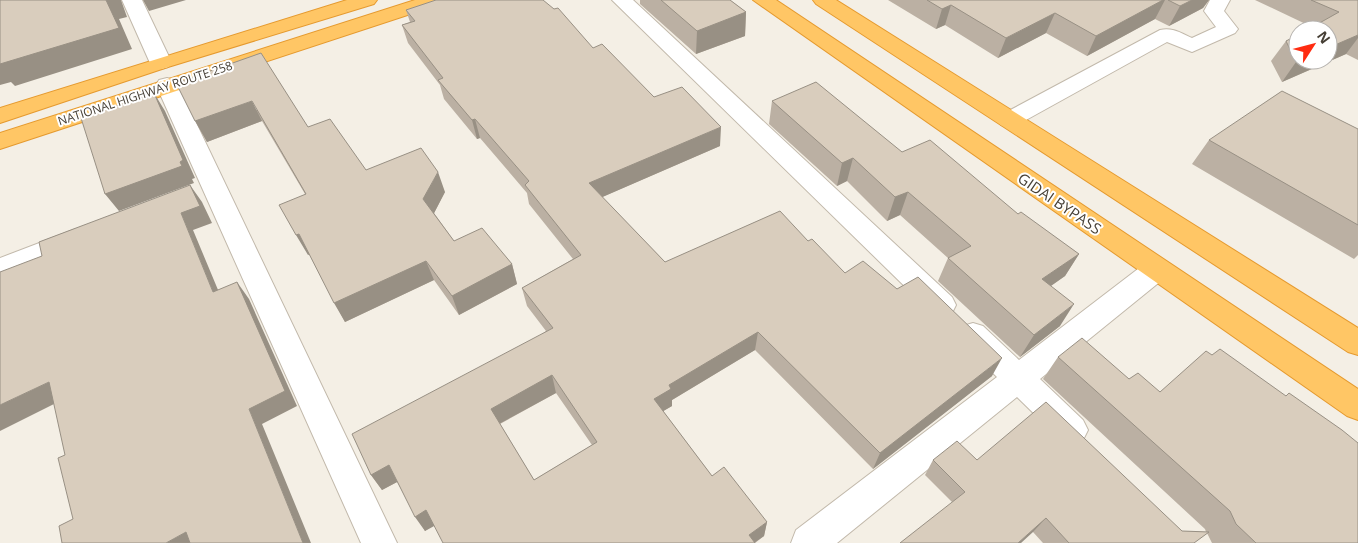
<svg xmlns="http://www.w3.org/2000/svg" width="1358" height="543" font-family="'Open Sans',sans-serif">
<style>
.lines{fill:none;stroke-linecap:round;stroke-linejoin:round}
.minor-casing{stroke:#c2b9ab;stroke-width:2}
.highway-casing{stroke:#e59a2f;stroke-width:2}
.minor{fill:#fff;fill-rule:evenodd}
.highway{fill:#ffc665;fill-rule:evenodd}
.wall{fill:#bbb0a3;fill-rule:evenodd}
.shaded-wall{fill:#989084}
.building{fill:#d9cdbd;stroke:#989084;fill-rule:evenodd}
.labels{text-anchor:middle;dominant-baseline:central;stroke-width:4;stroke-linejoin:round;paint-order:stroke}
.far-street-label{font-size:12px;fill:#463f35;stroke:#fff}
.street-label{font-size:15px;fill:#463f35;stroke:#fff}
</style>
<rect width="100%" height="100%" fill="#f4efe5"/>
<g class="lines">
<defs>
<path id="minor" d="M122,0H142L172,63L168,67L161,69L154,67L150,63Z
M612,0H633L952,297L956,305L952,313L942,316L932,313Z
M1210,0H1230L1224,11L1238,29L1235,33L1192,52L1167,42L1017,125L1009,127L1001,125L998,120L1001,115L1160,30C1172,27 1181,33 1192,38L1216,27L1204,11Z
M167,78L175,80L178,85L397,543H361L156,85L159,80Z
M76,229L85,232L89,239L85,246L0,279V258Z
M1157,259L1167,262L1171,269L1167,276L1040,379L1083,420L1088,430L1083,440L1072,445L1061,440L1017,397L837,543H791L796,530L997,377L963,344L958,335L963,326L973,323L983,326L1019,360L1147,262Z"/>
<path id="highway" d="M347,0H377L374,4L168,67L0,123V108Z
M415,0H444L441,4L0,149V133Z
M753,0H776L1358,389V420L1347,416Z
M813,0H836L1358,328V355L1348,352L816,4Z"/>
</defs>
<!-- minor casing -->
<use href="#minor" class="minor-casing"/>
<!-- highway casing -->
<use href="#highway" class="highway-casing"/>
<!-- minor -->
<use href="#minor" class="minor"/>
<!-- highway -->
<use href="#highway" class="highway"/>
</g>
<!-- wall -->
<path class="wall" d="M640,0H730L746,12L745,36L696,54L640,4Z
M888,0H1209L1203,8L1169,26L1155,19L1087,56L1046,33L998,58L945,25L936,29Z
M1255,0H1358V60L1346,54L1282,82L1271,61L1286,41L1312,27Z
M406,10L593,48L654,97L720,146L602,197L665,262L808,241L845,273L992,376L873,469L755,350L672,400V406L663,411L712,476L767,522L764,536L755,543L434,525L425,531L397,482L382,490L371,475L546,331L527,306L522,288L573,259L529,204L527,193L480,138L477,139L444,99L440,85L408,43L402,25L410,22ZM556,393L592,445L534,480L500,424Z
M176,83L308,127L366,170L445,192L434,213L454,241L512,264L517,284L459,315L434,280L345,322L309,254L308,255L305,194L262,121L207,142Z
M772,101L902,152L1018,214L1079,254L1065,276L1051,286L1060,326L1020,357L938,281L948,258L900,215L887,221L847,181L837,186L769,124Z
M1358,129V255L1354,259L1192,164L1209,140Z
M1058,357L1129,379L1160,392L1358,543H1212L1207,533L1194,543H1043L1033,532L952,502L925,475L933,460H977L1182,531L1206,532L1205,529L1043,379Z"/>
<!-- shaded-wall -->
<path class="shaded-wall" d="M106,0H121L127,17L119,19L132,49L15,86L11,82L0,85V63Z
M143,0H186L149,11Z
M1163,0H1165L1155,19L1087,56L1096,36Z
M1192,0H1209L1203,8L1169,26L1180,6Z
M951,5L945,25L936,29L942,9Z
M746,12L745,36L696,54L697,31Z
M1055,13L1046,33L998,58L1006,38Z
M1358,35V38L1346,54L1282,82L1296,62L1300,60H1328V48Z
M154,93L165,111L195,178L192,179L194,183L119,211L105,194Z
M252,101L262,121L207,142L195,121Z
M475,119L480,138L477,139L472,120Z
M721,127L720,146L591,202L589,183Z
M853,158L847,181L837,186L842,163Z
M438,172L445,192L431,219L423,199Z
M190,185L202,202L212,223L193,230L226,309L213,292L181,213Z
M908,192L900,215L887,221L895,197Z
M299,234L310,254L308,255L296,235Z
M1079,254L1065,276L1029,301L1042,279Z
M426,261L434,280L345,322L334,303Z
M512,264L517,284L459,315L452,296Z
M237,282L249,299L297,406L262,424L311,543H303L249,409Z
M1074,304L1060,326L1020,357L1034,335Z
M758,332L755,350L672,400V406L655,416L654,399L669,385Z
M1002,358L992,376L873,469L880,453Z
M552,375L556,393L497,425L491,409Z
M49,382L68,397L0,431V405Z
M389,465L399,481L382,490L371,475Z
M426,510L436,525L425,531L415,517Z
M1046,518L1033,532L1021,543H1018Z
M767,522L764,536L754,543L749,535Z
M186,532L201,543H166Z"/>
<!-- building -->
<path class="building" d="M0,0H106L119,28L0,64Z
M436,0H543L554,9L558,8L593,48L602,44L654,97L682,87L721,127L589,183L665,262L780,211L808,241L812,239L845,273L863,261L897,289L918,277L1002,358L880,453L758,332L669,385L671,389L654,399L712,476L724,467L767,522L749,535L755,543H443L426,510L415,517L389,465L371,475L352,434L553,328L522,288L581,255L525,185L529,181L475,119L472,120L438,80L443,78L402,25L415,21L406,10ZM552,375L597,442L534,480L491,409Z
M661,0H730L746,12L697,31Z
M927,0H1163L1096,36L1055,13L1006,38L951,5L942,9Z
M1168,0H1192L1180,6Z
M1311,0H1358V35L1328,48V30H1307L1339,12Z
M1298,35V60H1300L1296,62L1286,41Z
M261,53L308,127L330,119L366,170L421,148L438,172L423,199L454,241L482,228L512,264L452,296L426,261L334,303L299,234L296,235L279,205L306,194L252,101L195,121L176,83Z
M816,82L902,152L930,140L1018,214L1021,212L1079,254L1042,279L1074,304L1034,335L948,258L971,246L908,192L895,197L853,158L842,163L772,101Z
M1282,91L1358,129V225L1209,140Z
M154,93L183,160L180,162L182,166L105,194L81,118Z
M190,185L200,206L181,213L213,292L237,282L285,391L249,409L303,543H190L186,532L166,543H62L59,526L73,519L58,458L65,455L49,382L0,405V272L42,256L39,242Z
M1082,338L1129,379L1138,373L1160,392L1206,351L1212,355L1220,349L1286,396L1289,393L1342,430L1358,443V543H1256L1236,524L1230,511L1058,357Z
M1046,402L1182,531L1209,532L1194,543H1069L1046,518L1018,543H900L965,492L933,460L957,441L977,460Z"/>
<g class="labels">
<!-- far-street labels -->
<g class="far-street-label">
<text transform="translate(145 93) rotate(-18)">NATIONAL HIGHWAY ROUTE 258</text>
</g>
<!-- street labels -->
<g class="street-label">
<text transform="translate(1060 203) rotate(34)">GIDAI BYPASS</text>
</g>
</g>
<!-- north arrow -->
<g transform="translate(1313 45) rotate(54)"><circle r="24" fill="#ffffff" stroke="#b5b2ae"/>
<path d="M0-4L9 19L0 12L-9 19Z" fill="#ff2c11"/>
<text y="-8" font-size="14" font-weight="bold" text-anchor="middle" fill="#463f35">N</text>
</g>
</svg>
